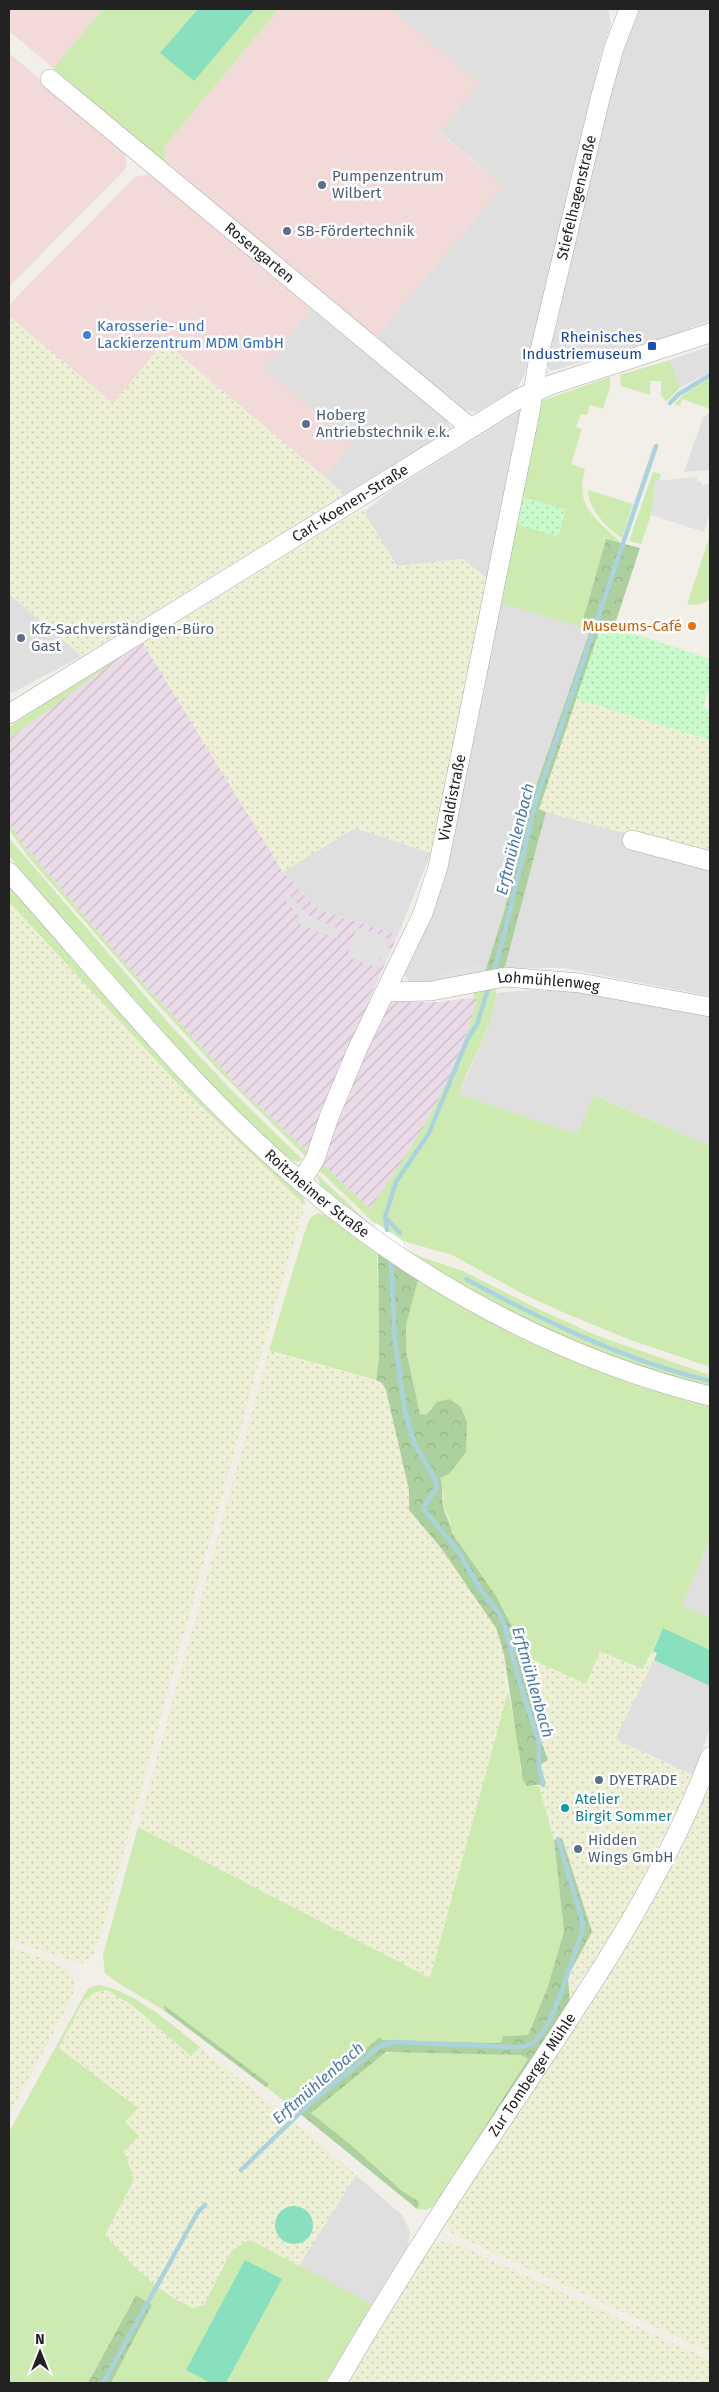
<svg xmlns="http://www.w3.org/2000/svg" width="719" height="2392" font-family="'Fira Sans',sans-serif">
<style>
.residential{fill:#e0dfdf}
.commercial{fill:#f2dad9}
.industrial{fill:url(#industrial-furrows)}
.farmland{fill:url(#farmland-dots)}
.grass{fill:#cdebb0}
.forest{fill:url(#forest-crowns)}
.park{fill:url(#park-dots)}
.pitch{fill:#88e0be}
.parking{fill:#e2e2e2}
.pier{fill:#fff}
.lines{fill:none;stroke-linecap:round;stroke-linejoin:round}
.stream{stroke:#aad3df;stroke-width:4.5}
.minor-casing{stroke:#a9a9a9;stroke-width:20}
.minor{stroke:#fff;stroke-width:19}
.service-dot{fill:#5c6f8a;stroke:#fff;stroke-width:2}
.shop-dot{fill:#3f7fe0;stroke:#fff;stroke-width:2}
.transit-dot{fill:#1a4fb4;stroke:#fff;stroke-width:2}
.food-dot{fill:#e8710a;stroke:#fff;stroke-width:2}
.culture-dot{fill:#0f9aa8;stroke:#fff;stroke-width:2}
.labels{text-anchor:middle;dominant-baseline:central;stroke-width:5;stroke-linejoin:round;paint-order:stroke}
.service-label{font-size:15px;fill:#4e5e75;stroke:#fff;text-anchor:start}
.street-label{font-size:15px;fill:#222;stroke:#fff}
.shop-label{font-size:15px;fill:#366cbe;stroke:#fff;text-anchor:start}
.transit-label{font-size:15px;fill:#164399;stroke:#fff;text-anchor:end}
.food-label{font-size:15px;fill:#c56008;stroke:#fff;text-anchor:end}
.culture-label{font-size:15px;fill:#0d838f;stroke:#fff;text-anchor:start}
.water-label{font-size:16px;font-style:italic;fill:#4a7aab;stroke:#fff}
</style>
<defs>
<pattern id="industrial-furrows" width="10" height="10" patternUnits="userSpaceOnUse" patternTransform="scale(1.25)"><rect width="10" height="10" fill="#ebdbe8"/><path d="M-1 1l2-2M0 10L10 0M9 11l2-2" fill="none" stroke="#c9bcc7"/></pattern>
<pattern id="farmland-dots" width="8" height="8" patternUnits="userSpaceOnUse" patternTransform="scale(1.25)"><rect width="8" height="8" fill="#eef0d5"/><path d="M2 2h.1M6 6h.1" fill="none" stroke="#ccceb7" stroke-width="1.8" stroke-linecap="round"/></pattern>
<pattern id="forest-crowns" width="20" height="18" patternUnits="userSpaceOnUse" patternTransform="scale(1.25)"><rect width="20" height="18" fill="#add19e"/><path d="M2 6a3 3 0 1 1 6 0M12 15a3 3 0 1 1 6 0" fill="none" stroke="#95b388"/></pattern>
<pattern id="park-dots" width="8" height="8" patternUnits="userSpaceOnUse" patternTransform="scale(1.25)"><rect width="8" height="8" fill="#c8facc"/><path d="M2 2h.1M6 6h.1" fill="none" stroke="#acd6af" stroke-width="1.8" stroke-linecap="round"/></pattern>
</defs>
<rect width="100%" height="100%" fill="#f2efe9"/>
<!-- residential -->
<path class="residential" d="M391,9H608L611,24L599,61L525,373L517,389L477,412L464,410L375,338L503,186L440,132L479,83Z
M640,9H710V321L690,328V331L551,371L548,367V360L612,88L621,54Z
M312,308L445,419L452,429L345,494L324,477L352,443L263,369Z
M710,346V372L680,388L670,360Z
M524,408L490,581L463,559L397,566L364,512L388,493Z
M710,412V470L684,472L703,418Z
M9,594L82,656L12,693L9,691Z
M497,602L590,629L533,795L504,912L484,975L434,985L415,983L408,980L405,975L430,911Z
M546,812L632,835L710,866V996L564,968H505Z
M355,828L431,853L398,935L319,910L283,872Z
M530,990L586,992L710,1017V1146L595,1095L577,1134L459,1094L486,1033L497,993Z
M710,1539V1618L682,1605Z
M654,1660L710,1686V1728L693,1775L615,1739Z
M356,2175L402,2215L410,2231L408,2246L372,2304L298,2267Z"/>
<!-- commercial -->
<path class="commercial" d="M9,9H103L53,68L9,31Z
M279,9H391L480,83L440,133L503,186L375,338L165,163L164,147Z
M9,53L125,151L126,168L9,287Z
M154,175L312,308L264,369L352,443L324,477L165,342L113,404L9,316V305L136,176Z"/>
<!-- industrial -->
<path class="industrial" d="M143,643L283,872L319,910L398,935L368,1002H439L477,997L470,1028L451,1076L413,1146L370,1209L242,1091L130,969L20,841L9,822V739L102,668Z"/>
<!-- farmland -->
<path class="farmland" d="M9,316L113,403L164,342L345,494L82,656L9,594Z
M362,509L397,566L463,559L490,581L434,854L355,828L283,872L143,643Z
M576,699L710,740V856L539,810Z
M9,902L181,1087L305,1205L262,1352L99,1942L92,1957L82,1963L73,1962L9,1939Z
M269,1350L382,1383L386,1390L406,1472L409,1490V1510L441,1548L492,1619L504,1654L507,1699L430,1978L138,1827Z
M600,1651L643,1669L653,1651L657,1653L615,1739L693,1775L686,1792L622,1917L570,1998L567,1976L592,1932L562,1838L554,1840L539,1786L546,1784L540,1764L548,1760L541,1741L520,1654L586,1684Z
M710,1782V2352L457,2236L450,2231L446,2219L620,1954L682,1850Z
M9,1946L66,1967L74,1977L76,1985L71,2000L9,2115Z
M107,1990L132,2005L191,2056L200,2047L318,2142L356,2175L298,2267L250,2240L232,2250L204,2305L193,2308L160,2289L136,2271L105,2235L134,2181L124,2151L125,2122L59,2048L83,2001L95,1992Z
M443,2241L459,2245L710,2360V2383H344L433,2243Z"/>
<!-- grass -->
<path class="grass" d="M103,9H279L164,147L165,163L53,68Z
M670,360L680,388L666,402L661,395V381H650V395L621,386L620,375Z
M610,377V387L603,409L590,405L587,415L581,414L576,427L582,429L571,464L585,469C575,506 594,517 619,541L618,543L606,539L581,627L497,602L513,523L566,510L518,496L541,401Z
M710,378V409L682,399L680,406L674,404L683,395Z
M653,472L661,474L659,481H654C657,503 648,524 641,544L629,541Z
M588,490L633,504L622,538C609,531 586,506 588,490Z
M710,535V599C703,604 696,606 687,604Z
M111,660H116L9,739V727Z
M9,822L20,841L130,969L242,1091L308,1152L306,1157L220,1072L152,998L30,859L9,830Z
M9,838L172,1027L240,1099L303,1160L297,1162L285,1157L226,1102L128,996L9,856Z
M9,887L133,1022L303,1194L305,1205L181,1087L9,902Z
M496,984C500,1016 469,1063 459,1094L577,1134L594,1095L710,1146V1367L628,1339L567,1314L525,1295L452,1255L403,1241L372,1221L318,1169L320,1162L370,1209C415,1143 459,1076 477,997H473L474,988Z
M317,1174L371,1225L369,1227L321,1188Z
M318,1213L327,1215L377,1249L379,1357L376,1380L269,1350L304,1234L310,1218Z
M408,1250L419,1256L463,1271L536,1308L598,1336L710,1375V1389C659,1374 608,1359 559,1336C506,1312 456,1282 406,1252Z
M419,1277L710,1403V1539L682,1605L710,1618V1650L663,1629L643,1669L600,1651L586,1684L520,1654L506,1613L452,1533L450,1521L442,1503L444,1498L440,1477L453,1470L454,1465L432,1406L426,1416L420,1414L406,1349V1325Z
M508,1692L517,1735L521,1773L532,1786H539L554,1840L564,1930L547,1989L528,2035L503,2036L501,2042L496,2043L382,2040L380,2038L297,2105L292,2107L266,2087L269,2084L164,2005L165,2011L118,1983L105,1973L103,1955L138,1827L430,1978Z
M99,1985C134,1991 173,2025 200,2047L191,2056L132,2005L107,1990L95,1992L83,2001L59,2048L138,2108L125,2122L139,2136L124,2151L134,2180L105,2235C131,2264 156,2292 193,2308L204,2305L232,2250L250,2240L372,2304L325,2383H111L152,2305L136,2295L88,2383H9V2132L84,1995L89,1988Z
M402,2051L521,2055L528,2059L436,2205L426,2210L417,2209L418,2201L402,2191L310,2113L383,2054Z"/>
<!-- forest -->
<path class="forest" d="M606,539L640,548L614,627L609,625L599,632L539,809L546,812L504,971L484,975L504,912L533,795L590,630L581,627Z
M378,1253L404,1270L419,1277L406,1325V1350L420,1414L426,1415L437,1402L449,1399L460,1406L467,1422L466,1452L449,1474L440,1478C444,1489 441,1496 443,1506C445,1515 451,1523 452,1533L496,1596L511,1624L541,1741L548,1760L540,1765L546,1784L527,1786L523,1780L504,1654L496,1628L441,1548L409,1510V1490L386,1390L382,1383L376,1380L379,1357Z
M562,1838L592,1932L568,1976L570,2006L462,2166L461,2164L528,2059L521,2055L386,2052L311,2113L352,2146L402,2191L418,2201L419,2205L417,2209L292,2107L297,2105L380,2037L382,2040L496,2043L501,2042L503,2036L528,2035L547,1989L564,1931L554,1840Z
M164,2005L269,2084L266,2087L165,2011Z
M136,2295L152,2305L111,2383H88Z"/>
<!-- park -->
<path class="park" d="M518,496L566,510L558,537L513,523Z
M609,625L710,659V686L703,707L710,710V740L576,699L599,632Z"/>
<!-- pitch -->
<path class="pitch" d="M198,9H255L194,81L160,53Z
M663,1628L710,1650V1686L654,1660L657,1653L653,1651Z
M275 2225a19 19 0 1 1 38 0a19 19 0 1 1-38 0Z
M245,2260L282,2279L226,2383H211L186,2370Z"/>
<!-- parking -->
<path class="parking" d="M697,477V482L701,481L702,485L710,484V512L704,532L651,515L655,491L654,481Z
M287,893L309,916L340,929L337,939L299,924L301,918L282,896Z
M357,927L387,937L384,947L392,949L387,959L380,957L377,967L347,957Z
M479,965L475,977L435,985L438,973Z"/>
<!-- pier -->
<path class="pier" d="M376,1223L403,1241L404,1271L378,1253Z"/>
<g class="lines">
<!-- stream -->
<path class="stream" d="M670,403L679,394L710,375
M493,974L505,931L536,800L656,446
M385,1217L400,1233
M387,1230L385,1217L396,1182L429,1133L467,1040L477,1024L489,986
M391,1262L395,1341L405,1412L415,1445L434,1477L437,1487L424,1506V1510L456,1548L481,1590L500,1615L505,1627L518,1677L539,1742V1767L543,1785
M466,1279C544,1321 624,1360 710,1381
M241,2170L308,2105L380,2046L394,2042L512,2047C520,2047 528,2047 534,2042C554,2027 570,1962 581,1936L583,1923L558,1839
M103,2383L198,2212L205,2205"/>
<defs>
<g id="minor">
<path id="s1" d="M50,79L471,428"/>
<path id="s2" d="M9,714L520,398L553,384L710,333"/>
<path d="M632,840L710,861"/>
<path id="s3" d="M9,872C103,977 193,1090 301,1182C418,1282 560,1359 710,1396"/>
<path id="s4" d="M386,992L431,991L505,977L580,983L710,1007"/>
<path id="s5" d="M301,1182L315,1159L329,1117L357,1050L423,913L438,867L530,412L540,350L600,99L614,48L629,9"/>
<path id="s6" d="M337,2383C390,2291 447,2202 506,2114C582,2000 661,1887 710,1757"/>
</g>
</defs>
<!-- minor casing -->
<use href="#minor" class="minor-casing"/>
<!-- minor -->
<use href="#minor" class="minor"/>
</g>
<!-- markers -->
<g class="service-dot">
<circle cx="322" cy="185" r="5"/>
<circle cx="287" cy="231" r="5"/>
<circle cx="306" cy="424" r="5"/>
<circle cx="21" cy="638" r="5"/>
<circle cx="599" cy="1780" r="5"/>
<circle cx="578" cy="1849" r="5"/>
</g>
<circle class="shop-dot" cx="87" cy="335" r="5"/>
<rect class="transit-dot" x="647" y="341" width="10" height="10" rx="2.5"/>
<circle class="food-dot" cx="692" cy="626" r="5"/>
<circle class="culture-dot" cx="565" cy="1808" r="5"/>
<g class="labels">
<!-- service labels -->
<g class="service-label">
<text x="332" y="176">Pumpenzentrum<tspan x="332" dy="17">Wilbert</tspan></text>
<text x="297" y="231">SB-Fördertechnik</text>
<text x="316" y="415">Hoberg<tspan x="316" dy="17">Antriebstechnik e.k.</tspan></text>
<text x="31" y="629">Kfz-Sachverständigen-Büro<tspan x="31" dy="17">Gast</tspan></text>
<text x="609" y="1780">DYETRADE</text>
<text x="588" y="1840">Hidden<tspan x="588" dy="17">Wings GmbH</tspan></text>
</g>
<!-- street labels -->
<g class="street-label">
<text stroke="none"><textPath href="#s5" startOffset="1028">Stiefelhagenstraße</textPath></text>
<text stroke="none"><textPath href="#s1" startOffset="272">Rosengarten</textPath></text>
<text stroke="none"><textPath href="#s2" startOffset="401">Carl-Koenen-Straße</textPath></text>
<text stroke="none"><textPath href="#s5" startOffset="415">Vivaldistraße</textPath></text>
<text stroke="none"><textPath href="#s4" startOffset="164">Lohmühlenweg</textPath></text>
<text stroke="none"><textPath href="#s3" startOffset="446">Roitzheimer Straße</textPath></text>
<text stroke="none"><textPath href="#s6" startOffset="365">Zur Tomberger Mühle</textPath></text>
</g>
<!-- shop labels -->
<g class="shop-label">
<text x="97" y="326">Karosserie- und<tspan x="97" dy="17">Lackierzentrum MDM GmbH</tspan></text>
</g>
<!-- transit labels -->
<g class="transit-label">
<text x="642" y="337">Rheinisches<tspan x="642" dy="17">Industriemuseum</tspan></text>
</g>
<!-- food labels -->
<g class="food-label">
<text x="682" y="626">Museums-Café</text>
</g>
<!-- culture labels -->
<g class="culture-label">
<text x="575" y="1799">Atelier<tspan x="575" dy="17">Birgit Sommer</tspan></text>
</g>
<!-- water labels -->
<g class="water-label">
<text transform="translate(515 839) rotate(-76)">Erftmühlenbach</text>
<text transform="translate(533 1682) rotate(74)">Erftmühlenbach</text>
<text transform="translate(318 2083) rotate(-41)">Erftmühlenbach</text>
</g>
</g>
<!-- border -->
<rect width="719" height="2392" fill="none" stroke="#222222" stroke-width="20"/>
<!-- north arrow -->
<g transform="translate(40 2352)" stroke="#ffffff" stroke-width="4" paint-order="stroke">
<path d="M0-4L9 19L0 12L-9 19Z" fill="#222222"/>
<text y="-8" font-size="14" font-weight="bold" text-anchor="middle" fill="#222222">N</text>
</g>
</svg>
